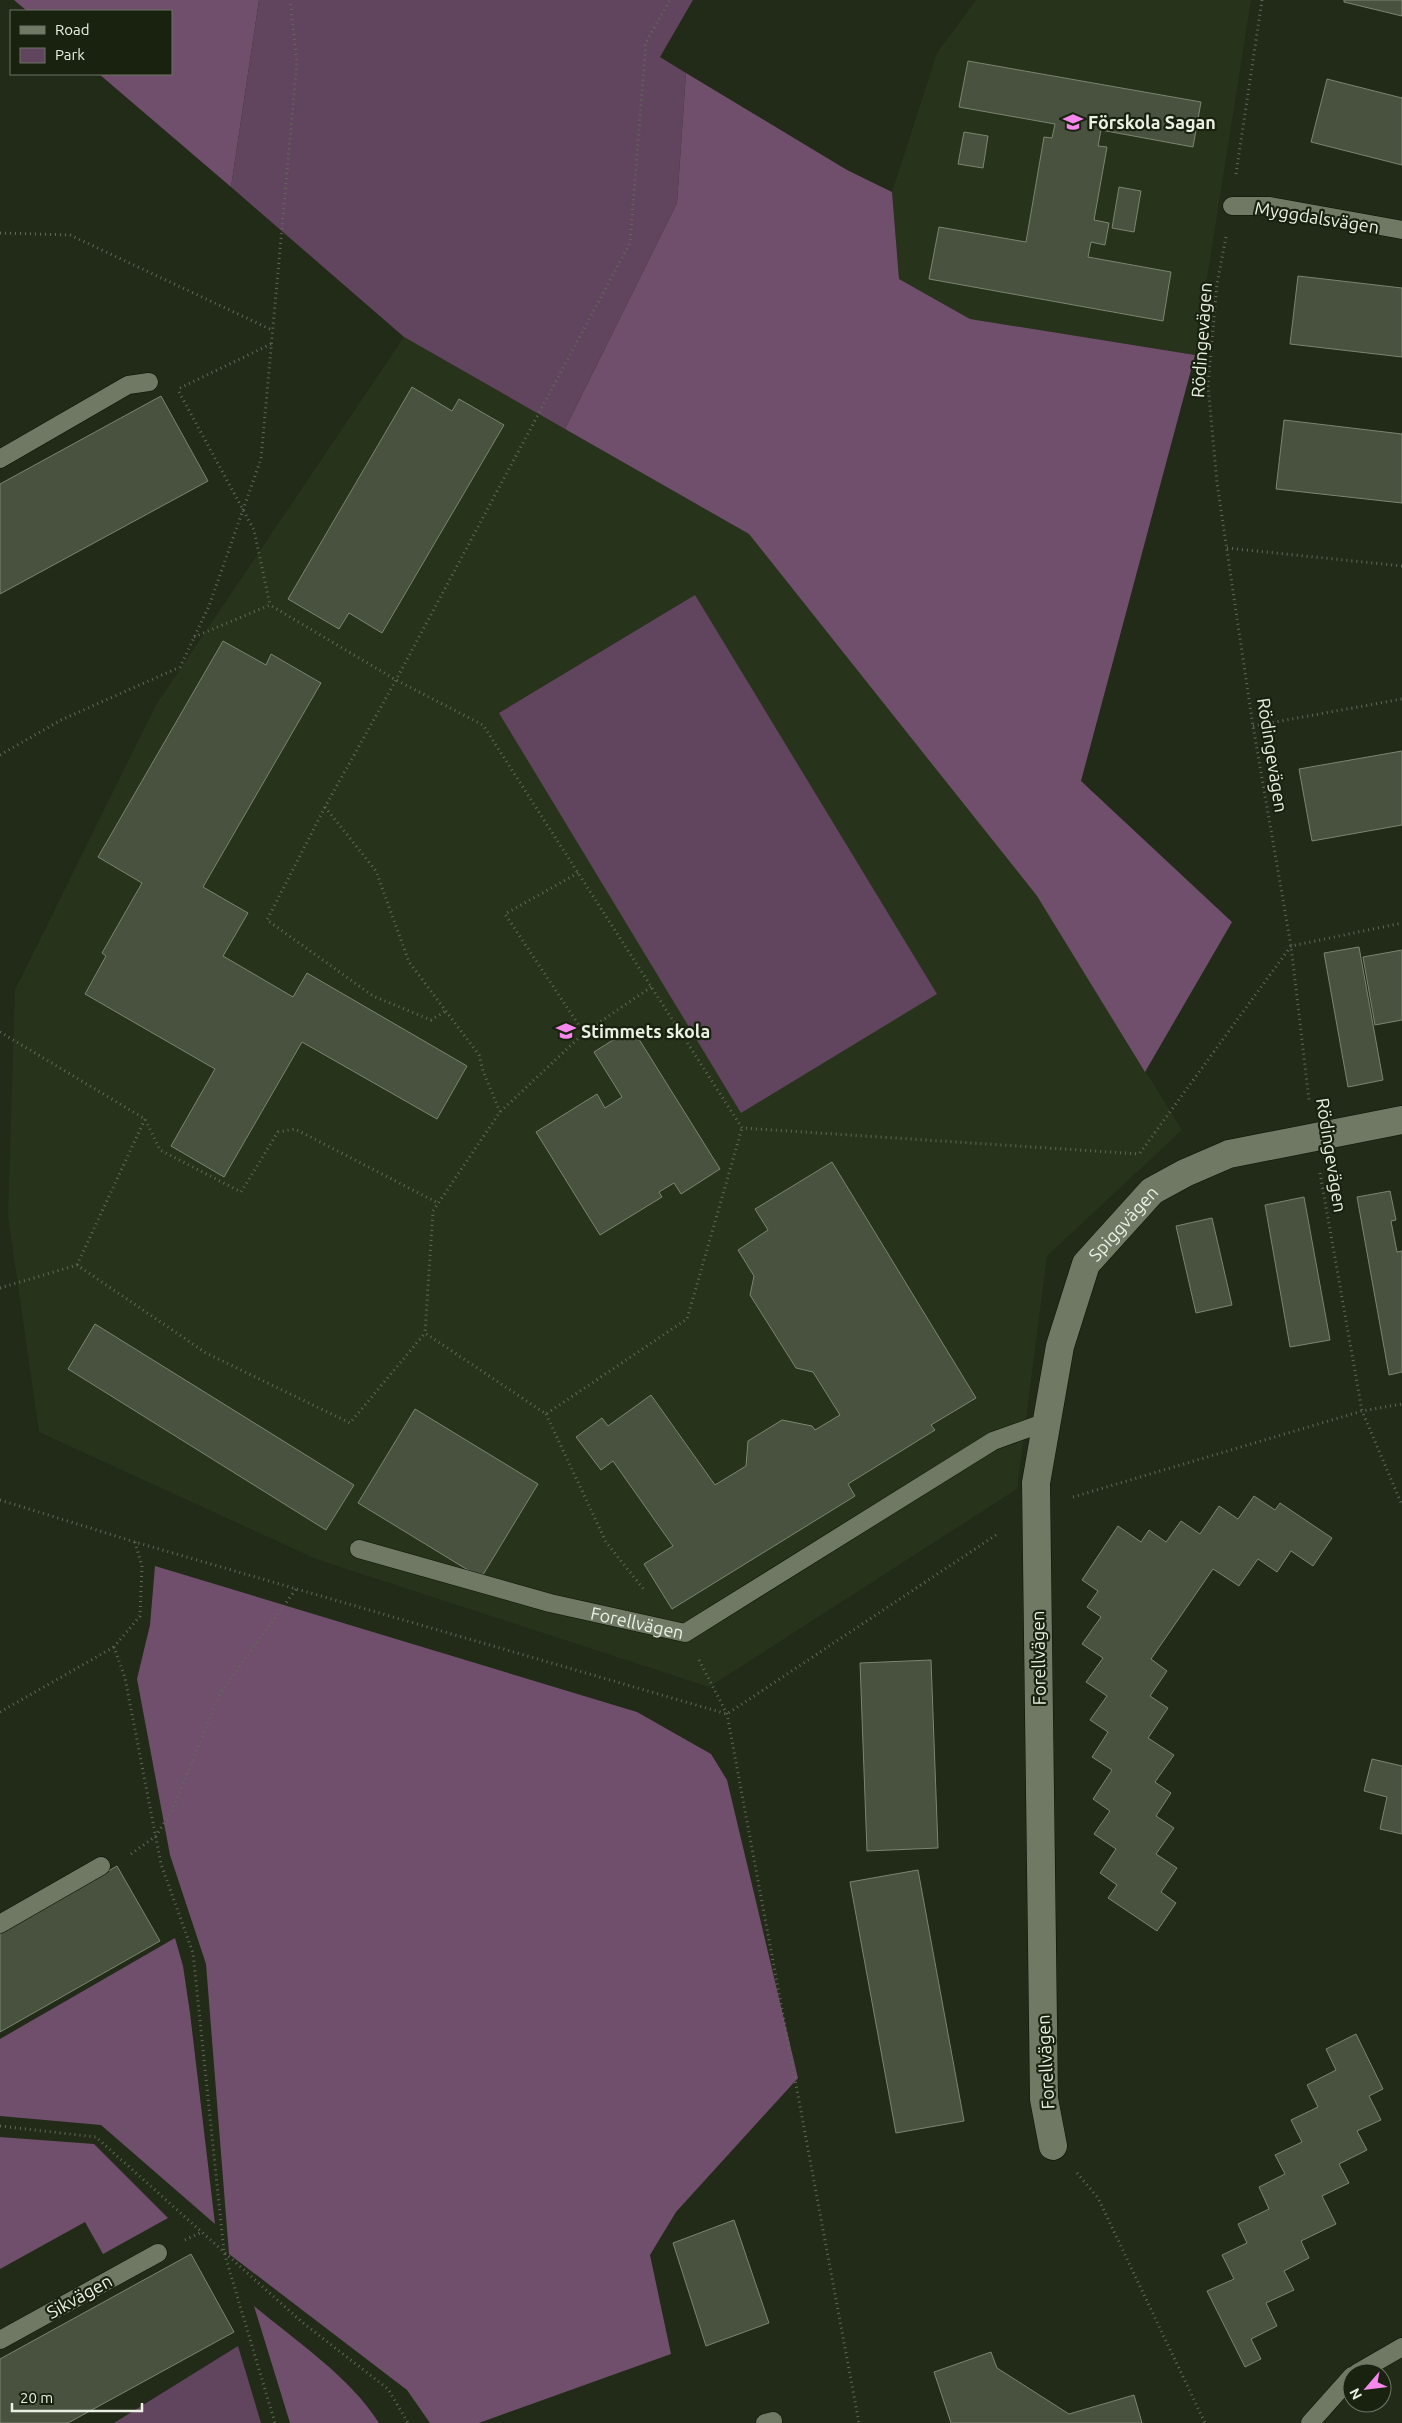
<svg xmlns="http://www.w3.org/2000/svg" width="1402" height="2423" font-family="Ubuntu,sans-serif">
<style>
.built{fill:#28331b}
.green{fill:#61445d}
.forest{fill:#704f6c}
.building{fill:#49523f;stroke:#7b856f}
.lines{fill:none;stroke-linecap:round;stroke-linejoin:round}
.lane-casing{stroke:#0b1303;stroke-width:19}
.street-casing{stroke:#0b1303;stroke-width:29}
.path{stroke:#626959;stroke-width:3;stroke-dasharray:1 4;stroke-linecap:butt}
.lane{stroke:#6f7964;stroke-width:18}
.street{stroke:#6f7964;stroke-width:28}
.labels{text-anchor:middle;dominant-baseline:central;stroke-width:4.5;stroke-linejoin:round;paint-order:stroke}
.poi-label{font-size:18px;font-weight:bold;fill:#eaf0e4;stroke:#19210f;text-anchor:start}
.street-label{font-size:18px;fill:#eaf0e4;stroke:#19210f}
</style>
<rect width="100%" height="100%" fill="#222a18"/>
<!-- built -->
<path class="built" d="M976,0H1251L1195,355L970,319L899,279L892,192L937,53Z
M404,337L749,534L1037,896L1182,1130L1047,1256L1017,1489L709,1687L316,1559L39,1432L8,1216L15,990L156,705Z"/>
<!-- green -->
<path class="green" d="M259,0H693L660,57L686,73L677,203L565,429L404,337L231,187Z
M695,595L937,994L741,1113L499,713Z
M238,2346L261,2423H114Z"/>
<!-- forest -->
<path class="forest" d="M14,0H259L231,187L99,74H171V11H27Z
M686,73L847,170L892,192L899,279L970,319L1195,355L1081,781L1232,922L1145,1072L1037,896L749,534L565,429L677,203Z
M155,1566L637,1712L711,1754L727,1780L798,2078L676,2212L650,2255L671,2354L479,2423H430L407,2390L229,2254L206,1964L170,1855L137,1679L150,1625Z
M175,1938L183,1966L190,2013L215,2224L101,2125L0,2116V2039Z
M0,2137L94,2144L168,2218L103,2254L85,2222L0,2269Z
M254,2306C296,2341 350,2377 379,2423H290Z"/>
<!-- building -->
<path class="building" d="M1344,0H1402V16L1344,2Z
M968,61L1201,102L1193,147L1101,130L1098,146L1107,147L1094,220L1109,223L1105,245L1091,242L1088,257L1171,272L1163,321L929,279L939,227L1026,242L1044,137L1052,138L1055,124L959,107Z
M1327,79L1402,98V165L1311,142Z
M964,132L988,136L983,168L958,164Z
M1119,187L1141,191L1134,232L1112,228Z
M1298,276L1402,288V357L1290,344Z
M412,387L452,411L459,399L504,425L382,633L349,613L339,629L288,599Z
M161,396L208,481L0,594V484Z
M1284,420L1402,434V503L1276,489Z
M223,641L266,665L271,654L321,683L203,887L248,913L223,956L293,997L307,973L467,1066L437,1119L302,1042L224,1177L171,1146L215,1069L85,994L106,956L102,953L142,883L98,857Z
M1402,751V825L1312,841L1299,769Z
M1359,947L1383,1080L1348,1087L1324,953Z
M1402,950V1020L1375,1025L1363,957Z
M632,1028L720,1169L681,1194L674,1183L659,1192L662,1197L600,1235L536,1132L597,1094L605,1108L622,1097L594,1052Z
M832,1162L976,1398L931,1425L935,1430L848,1484L855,1496L672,1609L644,1564L673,1546L613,1461L601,1470L576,1437L602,1418L608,1426L651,1395L715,1485L746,1466L748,1441L782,1420L812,1426L815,1430L840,1415L813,1372L796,1368L750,1295L754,1276L738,1250L768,1230L755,1209Z
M1390,1191L1396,1220L1391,1221L1397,1252L1402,1251V1372L1389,1375L1357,1197Z
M1304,1197L1330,1340L1290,1347L1265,1205Z
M1212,1218L1232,1305L1196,1313L1176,1226Z
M95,1324L354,1485L326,1530L68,1369Z
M415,1409L538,1484L481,1578L358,1503Z
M1254,1496L1275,1510L1280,1503L1332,1538L1313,1566L1291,1551L1277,1572L1258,1559L1239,1586L1213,1569L1151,1659L1167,1671L1150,1696L1168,1708L1148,1738L1174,1755L1155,1782L1171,1793L1156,1816L1174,1828L1156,1854L1177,1868L1161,1892L1176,1903L1157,1931L1108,1898L1117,1885L1100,1873L1116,1849L1094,1834L1110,1811L1093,1799L1112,1770L1092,1757L1108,1732L1090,1720L1107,1696L1086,1682L1103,1658L1082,1644L1101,1617L1087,1607L1098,1591L1082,1580L1118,1526L1141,1542L1149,1530L1166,1542L1181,1521L1200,1534L1219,1506L1238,1519Z
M931,1660L938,1848L867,1851L860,1663Z
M1372,1759L1402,1766V1834L1380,1829L1387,1797L1364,1791Z
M117,1866L160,1941L0,2032V1933Z
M918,1870L964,2121L896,2133L850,1882Z
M1356,2034L1383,2089L1369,2096L1381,2120L1357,2131L1367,2150L1339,2164L1349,2183L1322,2196L1336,2224L1301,2241L1309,2258L1284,2271L1294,2290L1266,2303L1277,2326L1251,2339L1261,2359L1245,2367L1207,2291L1234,2279L1222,2255L1247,2243L1238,2224L1269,2209L1259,2187L1285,2174L1275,2155L1302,2142L1291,2120L1318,2107L1307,2085L1336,2070L1326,2049Z
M734,2220L769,2323L706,2346L673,2243Z
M191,2254L234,2332L68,2423H0V2359Z
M991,2352L997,2368L1069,2414L1134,2395L1142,2423H951L934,2372Z"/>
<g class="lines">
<defs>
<g id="lane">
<path d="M1232,206H1270L1402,230"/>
<path d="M0,459L128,385L149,382"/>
<path id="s1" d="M359,1549L550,1603L685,1633L993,1441L1046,1422"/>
<path d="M0,1924L101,1866"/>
<path d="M0,2340L158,2253"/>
<path d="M1357,2373L1402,2347"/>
<path d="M765,2423L773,2421"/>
<path d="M1310,2423L1352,2376"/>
</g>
<g id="street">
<path id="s2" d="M1053,2146L1044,2099L1036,1483L1060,1346L1086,1264L1152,1191L1185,1173L1229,1154L1402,1120"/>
</g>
</defs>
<!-- lane casing -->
<use href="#lane" class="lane-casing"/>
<!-- street casing -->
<use href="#street" class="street-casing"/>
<!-- path -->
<path class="path" d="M1236,174L1262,0
M0,233L70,235L272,330
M1226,237L1217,284L1208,385L1217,483L1253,726L1291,946L1309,1100
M180,388L271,344
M179,392L254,530L270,605
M1227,548L1402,566
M194,637L270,605L396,680L483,725L742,1128L1140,1154
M1253,726L1402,699
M0,755L61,720L180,667L209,606L261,459L297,62L290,0
M325,807L267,920L373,996L431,1020L446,1011
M578,873L505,914L584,1033
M651,987L584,1033L500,1112L433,1211L425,1333L546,1414L687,1319L742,1128
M0,1032L145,1119L160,1150L241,1192L278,1132L295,1129L438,1203
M500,1112L483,1071L479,1055L409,962L376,871L325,807L396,680L630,243L646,42L670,0
M1140,1153L1291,946L1402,923
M1320,1173L1362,1411L1402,1505
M77,1265L145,1119
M0,1288L77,1265L206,1353L350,1423L425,1333
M546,1414L606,1542L645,1591
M1073,1497L1362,1411L1402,1404
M0,1500L135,1542L727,1714L999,1533
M135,1542L142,1566L140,1616L114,1647L125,1678L161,1864L193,1953L224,2252L275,2423
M699,1660L727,1714L859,2423
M0,1712L114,1647
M131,1854L156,1836L173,1808L221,1692L296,1589
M0,2126L96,2137L303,2323L388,2389L408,2423
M1077,2173L1098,2198L1205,2423
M185,2240L202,2232"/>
<!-- lane -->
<use href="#lane" class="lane"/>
<!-- street -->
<use href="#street" class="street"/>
</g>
<!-- icons -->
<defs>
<symbol id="school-bare" viewBox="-9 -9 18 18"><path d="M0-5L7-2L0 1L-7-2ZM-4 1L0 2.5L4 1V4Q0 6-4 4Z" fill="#f688ed" stroke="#19210f" stroke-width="2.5" paint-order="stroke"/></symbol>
</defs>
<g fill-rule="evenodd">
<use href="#school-bare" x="1059" y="108" width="28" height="28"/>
<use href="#school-bare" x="552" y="1017" width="28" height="28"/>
</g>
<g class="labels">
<!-- poi labels -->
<g class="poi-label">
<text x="1088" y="122">Förskola Sagan</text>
<text x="581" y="1031">Stimmets skola</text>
</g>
<!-- street labels -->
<g class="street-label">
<text transform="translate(1317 217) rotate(9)">Myggdalsvägen</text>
<text transform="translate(1201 340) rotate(-86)">Rödingevägen</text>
<text transform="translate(1273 755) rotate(81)">Rödingevägen</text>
<text transform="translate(1332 1155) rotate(81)">Rödingevägen</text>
<text stroke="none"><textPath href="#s2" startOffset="944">Spiggvägen</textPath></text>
<text stroke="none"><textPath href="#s1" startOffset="288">Forellvägen</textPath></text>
<text transform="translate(1038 1658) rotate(-91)">Forellvägen</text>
<text transform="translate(1045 2062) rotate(-93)">Forellvägen</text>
<text transform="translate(79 2296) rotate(-29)">Sikvägen</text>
</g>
</g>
<!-- legend -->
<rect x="10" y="10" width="162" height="65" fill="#19210f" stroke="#6d7464"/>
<rect x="20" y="26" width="25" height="8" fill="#6f7964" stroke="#6d7464"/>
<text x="55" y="35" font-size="15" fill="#eaf0e4">Road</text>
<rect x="20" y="48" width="25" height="15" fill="#61445d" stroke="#6d7464"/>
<text x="55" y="60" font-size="15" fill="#eaf0e4">Park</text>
<!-- north arrow -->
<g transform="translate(1367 2388) rotate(242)"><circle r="24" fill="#19210f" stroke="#6d7464"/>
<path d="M0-4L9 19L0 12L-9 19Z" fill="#f688ed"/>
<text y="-8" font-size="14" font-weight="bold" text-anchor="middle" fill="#eaf0e4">N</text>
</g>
<!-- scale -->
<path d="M12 2403v8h130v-8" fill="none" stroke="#eaf0e4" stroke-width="2.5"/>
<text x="20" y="2403" font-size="15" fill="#eaf0e4" stroke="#19210f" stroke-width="4" paint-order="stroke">20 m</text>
</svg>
